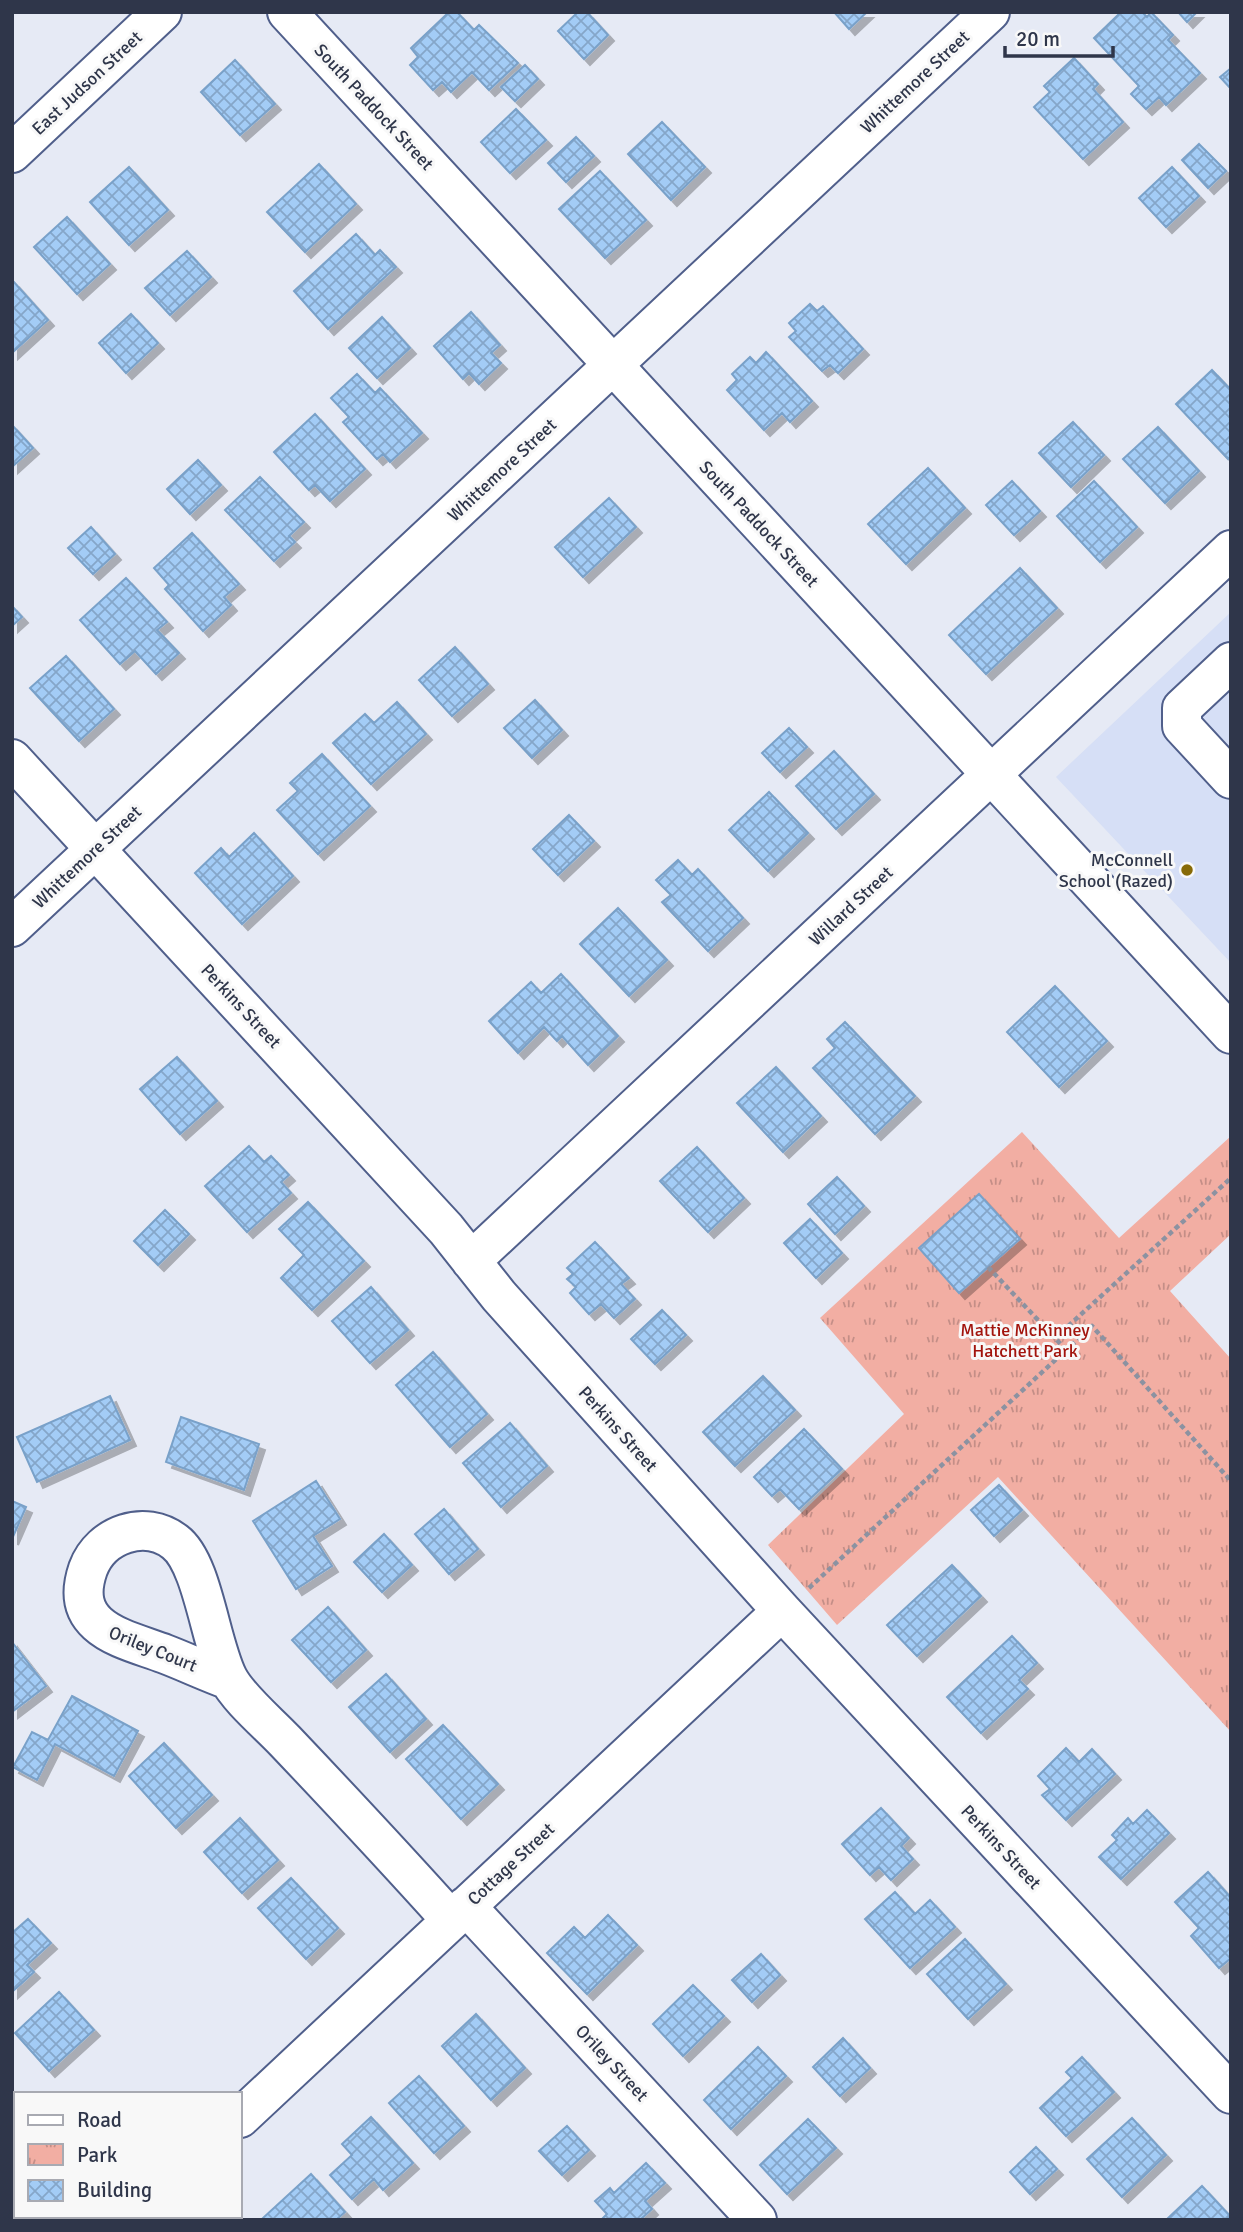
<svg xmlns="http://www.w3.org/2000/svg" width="1243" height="2232" font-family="Signika,sans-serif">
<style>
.built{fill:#d6dff6}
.park{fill:url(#park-tufts)}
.building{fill:url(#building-cross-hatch);stroke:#79a1c9;stroke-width:2;filter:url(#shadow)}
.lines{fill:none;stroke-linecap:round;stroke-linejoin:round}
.minor-casing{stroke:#505f8b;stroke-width:42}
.path{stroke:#8c92a1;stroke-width:4.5;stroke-dasharray:5 3.5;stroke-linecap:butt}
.minor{stroke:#fff;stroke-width:38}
.poi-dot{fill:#876a07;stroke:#f8f8f8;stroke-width:2.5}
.labels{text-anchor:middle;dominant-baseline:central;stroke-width:6;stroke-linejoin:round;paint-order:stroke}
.street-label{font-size:18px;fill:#2f364a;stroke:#f8f8f8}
.poi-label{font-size:18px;fill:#2f364a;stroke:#f8f8f8;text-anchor:end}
.park-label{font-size:18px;fill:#a2140d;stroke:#f8f8f8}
</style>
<defs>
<pattern id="park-tufts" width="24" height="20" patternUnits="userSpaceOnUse" patternTransform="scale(1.75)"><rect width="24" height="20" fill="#f2aea3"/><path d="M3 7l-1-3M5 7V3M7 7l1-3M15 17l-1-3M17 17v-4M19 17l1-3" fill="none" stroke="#c48e87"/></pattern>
<pattern id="building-cross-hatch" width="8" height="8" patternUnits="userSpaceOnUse" patternTransform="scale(1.75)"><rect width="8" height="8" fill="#a3ccf6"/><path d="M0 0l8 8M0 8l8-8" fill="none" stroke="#85a6c9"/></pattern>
<filter id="shadow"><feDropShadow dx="6" dy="6" stdDeviation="0" flood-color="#0004"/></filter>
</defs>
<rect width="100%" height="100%" fill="#e6eaf5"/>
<!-- built -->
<path class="built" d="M1231,612V963L1056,777Z"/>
<!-- park -->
<path class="park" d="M1022,1132L1119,1238L1231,1136V1234L1170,1291L1231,1359V1732L998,1477L837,1625L768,1545L904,1414L820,1318Z"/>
<!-- building -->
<path class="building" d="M449,12H457L474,30L479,25L518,63L489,90L472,72L451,92L442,82L433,90L410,65L418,57L411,48Z
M578,12H587L608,35L584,59L558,31Z
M834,12H867L849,29Z
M1121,12H1142L1147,17L1151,12L1173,35L1168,40L1200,73L1166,105L1159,97L1146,109L1131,94L1139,86L1094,38Z
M1178,12H1197L1187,22Z
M1074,58L1098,84L1093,89L1123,122L1083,159L1034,107L1050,92L1044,86Z
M235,60L275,104L240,135L201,92Z
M525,65L538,79L515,101L501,87Z
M1231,68V89L1220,77Z
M516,109L546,140L510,173L481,142Z
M662,122L705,167L671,200L628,154Z
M576,137L594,156L566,182L548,163Z
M1199,144L1226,171L1208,188L1182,160Z
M319,164L356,204L305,252L267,212Z
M129,167L168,210L129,245L90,202Z
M1172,167L1199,196L1166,227L1139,198Z
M600,171L646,220L605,258L559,209Z
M67,217L110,264L77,294L34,247Z
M356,234L375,255L380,250L396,267L328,329L294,291Z
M187,251L211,277L170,315L145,288Z
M13,281L48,320L12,353V281Z
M810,304L817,311L823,306L863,349L838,373L830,365L822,371L789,337L796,331L789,323Z
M471,312L500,345L491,353L501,363L479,384L469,373L463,379L434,346Z
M131,314L158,343L126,373L99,343Z
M382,317L410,348L377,378L349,348Z
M766,352L812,401L790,422L782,413L764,430L727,390L737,380L732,374L750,357L756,363Z
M1212,370L1231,390V456L1228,459L1176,404Z
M357,374L375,393L380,388L422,433L390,462L383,454L377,459L343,422L349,417L331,398Z
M315,414L365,469L330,501L315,485L309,490L274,452Z
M1073,422L1104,455L1071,487L1039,453Z
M12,425L33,448L12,467Z
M1158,427L1199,471L1165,503L1123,459Z
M198,460L221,485L190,514L167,489Z
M928,468L965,508L906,564L868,524Z
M260,477L304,522L289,536L295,542L274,561L225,510Z
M1012,481L1040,511L1014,535L986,505Z
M1094,481L1137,527L1100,562L1057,516Z
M609,498L636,527L583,577L555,547Z
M91,527L115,554L93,574L68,548Z
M192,533L239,584L224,597L231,605L203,631L165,589L169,585L154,568Z
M1020,568L1057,608L986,674L949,635Z
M126,578L167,622L157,630L179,653L156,674L135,651L120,664L80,620Z
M12,606L22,617L12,626Z
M455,647L488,684L452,716L419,680Z
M66,656L114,709L79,741L30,688Z
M535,700L562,730L532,758L504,728Z
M397,702L426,734L371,784L333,743L365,714L374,723Z
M789,728L807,747L780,772L762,753Z
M834,751L874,794L836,829L796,786Z
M322,754L370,806L318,854L277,810L298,791L290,783Z
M769,792L808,833L768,871L729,830Z
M569,815L594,841L558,875L533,849Z
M254,833L293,876L242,924L195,873L221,848L229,857Z
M678,860L692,875L698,869L743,918L708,951L662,902L671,895L656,880Z
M618,908L667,960L629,996L580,944Z
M561,974L618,1036L588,1065L562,1036L557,1041L544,1027L518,1053L489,1021L531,982L541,993Z
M1055,986L1107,1041L1059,1087L1007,1032Z
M845,1022L915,1096L875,1134L813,1068L835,1048L827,1039Z
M177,1057L217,1101L180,1134L140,1089Z
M776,1067L821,1116L783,1152L737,1103Z
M249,1146L264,1162L271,1156L289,1175L281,1182L291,1193L247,1232L205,1186Z
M697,1147L744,1198L708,1232L660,1181Z
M837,1177L864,1206L835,1234L808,1204Z
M979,1194L1020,1239L959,1293L919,1248Z
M308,1202L364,1261L312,1310L281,1278L304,1255L279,1229Z
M165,1210L189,1234L158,1265L134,1241Z
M810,1219L842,1253L816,1278L784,1243Z
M595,1242L629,1278L621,1284L635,1299L614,1318L601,1304L589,1314L570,1293L576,1287L567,1279L573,1274L567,1268Z
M371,1287L408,1330L370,1363L332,1321Z
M662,1310L686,1335L655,1364L631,1339Z
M433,1352L487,1414L450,1447L396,1385Z
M763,1376L795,1410L735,1466L703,1432Z
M110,1396L130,1440L37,1482L17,1437Z
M181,1417L259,1444L244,1490L166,1462Z
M510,1423L547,1466L501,1507L463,1463Z
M804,1429L842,1469L799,1509L780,1489L772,1496L754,1477Z
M316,1481L340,1519L313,1536L332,1566L296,1589L253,1521Z
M999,1485L1022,1510L994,1536L971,1510Z
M12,1501L26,1507L12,1539Z
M444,1509L478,1549L449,1574L415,1534Z
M384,1534L412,1565L382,1592L354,1562Z
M952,1565L981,1596L917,1656L887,1625Z
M328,1607L366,1650L331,1682L292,1640Z
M1012,1636L1037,1663L1019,1680L1028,1689L981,1733L947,1697Z
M12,1642L46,1686L12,1712Z
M386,1674L426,1719L390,1752L349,1707Z
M72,1696L138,1731L114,1776L55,1744L37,1780L13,1767L32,1732L48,1740Z
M443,1725L498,1784L461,1819L406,1759Z
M164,1743L212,1795L176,1828L129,1776Z
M1066,1748L1079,1762L1092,1749L1115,1774L1066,1820L1042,1795L1050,1789L1038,1776Z
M881,1808L909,1838L901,1846L913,1859L891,1880L879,1867L870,1875L842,1844Z
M1147,1810L1169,1833L1121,1879L1099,1857L1117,1840L1112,1835L1128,1818L1133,1824Z
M240,1818L278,1860L242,1893L204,1852Z
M1208,1872L1231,1898V1958L1219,1968L1191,1936L1199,1928L1175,1902Z
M291,1878L338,1928L306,1959L258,1908Z
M895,1892L915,1914L930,1900L955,1927L910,1968L865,1919Z
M608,1915L637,1945L587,1994L547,1953L574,1927L585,1938Z
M28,1919L51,1943L27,1965L34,1972L12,1992V1933Z
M965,1939L1006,1984L968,2019L927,1974Z
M761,1954L780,1975L752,2002L732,1980Z
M693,1985L724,2016L683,2056L653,2024Z
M59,1992L94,2030L49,2071L15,2033Z
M476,2014L525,2068L491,2100L442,2046Z
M843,2038L870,2068L840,2096L813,2067Z
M758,2047L786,2076L731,2129L704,2100Z
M1082,2057L1114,2092L1066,2136L1040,2108L1072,2078L1066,2072Z
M419,2076L464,2126L434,2153L389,2103Z
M371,2117L413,2163L383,2190L374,2179L352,2199L330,2175L352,2155L342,2144Z
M1132,2118L1166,2155L1122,2197L1087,2159Z
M808,2119L836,2148L787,2194L760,2165Z
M567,2126L589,2150L562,2175L539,2151Z
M1036,2147L1057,2169L1030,2194L1010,2172Z
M646,2163L665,2183L645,2201L652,2209L640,2220H601L607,2214L595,2201L610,2188L614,2193Z
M311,2174L345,2212L336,2220H265L263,2218Z
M1202,2186L1230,2216L1226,2220H1166Z"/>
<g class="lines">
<defs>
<path id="minor" d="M287,12L1231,1034
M12,153L162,12
M1231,662L1182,708V726L1231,779
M12,759L446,1229L499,1296L782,1611L1231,2094
M12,927L990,12
M471,1261L1231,550
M229,1680C207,1672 186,1662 165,1654C126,1639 67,1630 88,1569C101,1534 145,1519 175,1542C203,1563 210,1643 228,1678C238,1698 269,1724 285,1741C341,1800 397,1860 451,1920
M466,1906L757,2220
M240,2118L782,1611
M12,2156L16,2160
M68,2216L72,2220
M132,2220L135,2216"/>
</defs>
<!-- minor casing -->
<use href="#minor" class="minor-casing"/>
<!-- path -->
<path class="path" d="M988,1267L1055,1338
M1066,1350L1055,1338L1231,1178
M809,1588L1092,1326L1231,1481"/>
<!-- minor -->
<use href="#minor" class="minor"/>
</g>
<!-- markers -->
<circle class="poi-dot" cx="1187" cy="870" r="7"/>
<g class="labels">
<!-- street labels -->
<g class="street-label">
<text transform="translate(915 82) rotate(-43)">Whittemore Street</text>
<text transform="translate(87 83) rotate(-43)">East Judson Street</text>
<text transform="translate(374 107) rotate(47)">South Paddock Street</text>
<text transform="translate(502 470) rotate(-43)">Whittemore Street</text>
<text transform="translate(759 524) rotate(47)">South Paddock Street</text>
<text transform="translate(87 857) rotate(-43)">Whittemore Street</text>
<text transform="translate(851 906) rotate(-43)">Willard Street</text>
<text transform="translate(241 1006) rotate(47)">Perkins Street</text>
<text transform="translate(618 1429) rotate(48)">Perkins Street</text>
<text transform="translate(153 1649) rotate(22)">Oriley Court</text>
<text transform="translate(1001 1847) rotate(47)">Perkins Street</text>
<text transform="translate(511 1864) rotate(-43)">Cottage Street</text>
<text transform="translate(612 2063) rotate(47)">Oriley Street</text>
</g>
<!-- poi labels -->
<g class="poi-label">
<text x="1173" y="860">McConnell<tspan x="1173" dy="21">School (Razed)</tspan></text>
</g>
<!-- park labels -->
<g class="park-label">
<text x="1025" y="1330">Mattie McKinney<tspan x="1025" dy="21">Hatchett Park</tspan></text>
</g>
</g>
<!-- border -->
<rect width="1243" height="2232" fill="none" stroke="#2f364a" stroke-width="28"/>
<!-- legend -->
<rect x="14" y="2092" width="228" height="126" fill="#f8f8f8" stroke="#a8aab2" stroke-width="2"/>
<rect x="28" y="2115" width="35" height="10" fill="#ffffff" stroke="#a8aab2" stroke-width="2"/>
<text x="77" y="2127" font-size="21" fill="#2f364a">Road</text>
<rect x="28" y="2144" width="35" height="21" fill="url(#park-tufts)" stroke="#a8aab2" stroke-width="2"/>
<text x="77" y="2162" font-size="21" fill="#2f364a">Park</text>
<rect x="28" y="2180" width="35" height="21" fill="url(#building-cross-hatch)" stroke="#a8aab2" stroke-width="2"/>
<text x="77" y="2197" font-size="21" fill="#2f364a">Building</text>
<!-- scale -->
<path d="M1005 46v10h108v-10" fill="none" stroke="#2f364a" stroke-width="3.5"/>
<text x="1016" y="46" font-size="21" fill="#2f364a" stroke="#f8f8f8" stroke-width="5" paint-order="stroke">20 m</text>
</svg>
